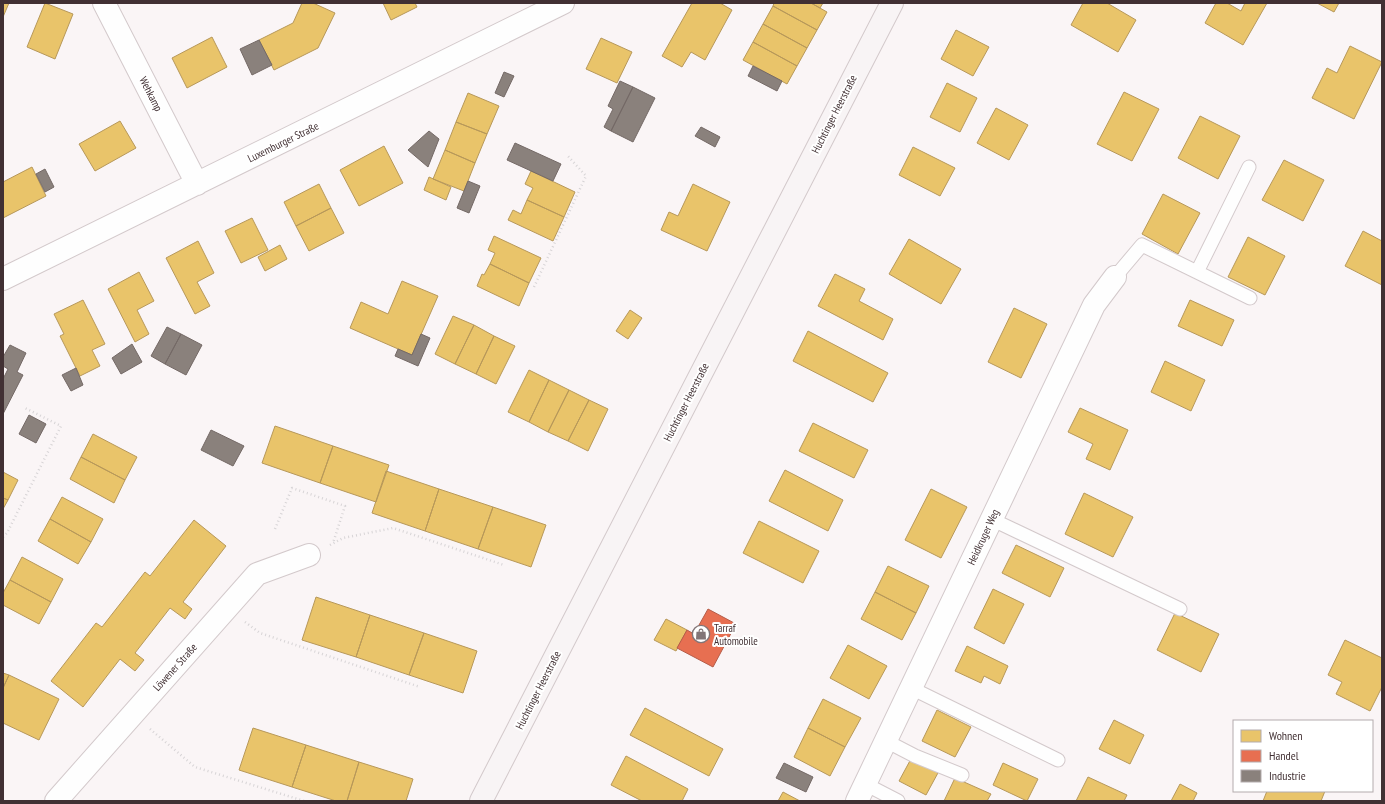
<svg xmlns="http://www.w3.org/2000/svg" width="1385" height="804" font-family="'PT Sans Narrow',sans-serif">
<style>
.homes{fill:#e9c46a;stroke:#b7985a}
.shops{fill:#e76f51;stroke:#b55c48}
.industry{fill:#8a817c;stroke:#746966}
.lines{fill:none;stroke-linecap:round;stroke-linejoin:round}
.service-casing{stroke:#d3c9cb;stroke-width:15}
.minor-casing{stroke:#d3c9cb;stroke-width:24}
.secondary-casing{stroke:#d3c9cb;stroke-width:24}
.path{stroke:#d7d4d6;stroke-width:2.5;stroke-dasharray:1 3;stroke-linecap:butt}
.service{stroke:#fefefe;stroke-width:13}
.minor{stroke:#fefefe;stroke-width:22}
.secondary{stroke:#f8f4f5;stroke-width:22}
.labels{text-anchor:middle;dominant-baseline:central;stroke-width:4;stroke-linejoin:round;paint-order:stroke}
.street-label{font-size:11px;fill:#413033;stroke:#fff}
.poi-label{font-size:11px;fill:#413033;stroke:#fff;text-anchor:start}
</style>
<rect width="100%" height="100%" fill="#faf5f6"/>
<!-- homes -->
<path class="homes" d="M3,3H9L3,17Z
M45,3L73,14L55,59L27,47Z
M302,3H313L335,13L318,48L274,70L259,40L293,23Z
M383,3H415L417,7L391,20Z
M692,3H720L732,10L705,60L691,52L682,67L662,56Z
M774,3H811L827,12L817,30L773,6Z
M811,3H823L820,8Z
M1083,3H1107L1136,20L1118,52L1071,25Z
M1216,3H1227L1241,11L1245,3H1267L1243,45L1205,23Z
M1317,3H1339L1334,12Z
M773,6L817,30L807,48L763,24Z
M763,24L807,48L797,66L753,42Z
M956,30L989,47L973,76L941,59Z
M212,37L227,67L187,88L172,58Z
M601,38L632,52L617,83L586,69Z
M753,42L797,66L787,84L743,60Z
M1350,46L1382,62L1354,119L1312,98L1327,68L1337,73Z
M947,83L977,98L960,132L930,117Z
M1124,92L1159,109L1132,161L1097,144Z
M468,93L499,106L487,134L456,122Z
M996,108L1028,125L1009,160L977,143Z
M1200,116L1240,136L1218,179L1178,158Z
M120,121L136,148L95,171L79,144Z
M456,122L487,134L475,163L445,150Z
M384,146L403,183L359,206L340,170Z
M913,147L955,168L940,196L899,175Z
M445,150L475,163L464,191L433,179Z
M1284,160L1324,180L1303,221L1262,200Z
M32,167L46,196L3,218V182Z
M531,171L575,192L564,217L527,200L533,188L525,184Z
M429,177L451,187L446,200L424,190Z
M319,184L331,208L296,226L284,202Z
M693,184L730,202L707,251L661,230L669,212L678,216Z
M1163,194L1200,213L1178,254L1142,234Z
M527,200L564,217L553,241L508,220L513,210L521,214Z
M331,208L344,233L309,251L296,226Z
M252,218L268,250L241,263L225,231Z
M1363,231L1382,241V285L1345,266Z
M494,236L541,258L529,283L490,264L495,253L488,250Z
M1248,237L1285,256L1265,295L1228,277Z
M909,239L961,269L941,304L889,274Z
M198,241L214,273L197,282L210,306L195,314L166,258Z
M280,245L287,259L265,271L258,257Z
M490,264L529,283L519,306L477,286L482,274L484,275Z
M139,272L154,301L137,310L149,334L135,342L108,289Z
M835,274L865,289L859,301L893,319L883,340L818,306Z
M402,281L438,296L412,355L350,328L361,302L388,314Z
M83,300L105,344L92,350L100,366L80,376L60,336L64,334L54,314Z
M1190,300L1234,320L1222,346L1178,326Z
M1014,308L1047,324L1021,378L988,362Z
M630,310L642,318L628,339L616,331Z
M453,316L474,325L455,364L435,354Z
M474,325L494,336L476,374L455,364Z
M808,331L888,373L873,402L793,361Z
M494,336L515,346L496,384L476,374Z
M1165,361L1205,380L1191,411L1151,392Z
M529,370L549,380L529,422L508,412Z
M549,380L569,390L548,432L529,422Z
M569,390L589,400L568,441L548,432Z
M589,400L608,409L588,451L568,441Z
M1080,408L1128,430L1110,470L1086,459L1093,444L1068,432Z
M813,423L868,450L854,478L799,451Z
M275,426L333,446L320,483L262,463Z
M93,434L137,457L125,480L81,457Z
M333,446L389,465L376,502L320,483Z
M81,457L125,480L114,503L70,479Z
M785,470L843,500L828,531L769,501Z
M386,471L439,489L425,531L372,513Z
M3,472L18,480L8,500L3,498Z
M439,489L493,507L478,549L425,531Z
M931,489L967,507L941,558L905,540Z
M1084,493L1133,517L1113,557L1065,534Z
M62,497L103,519L91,542L50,519Z
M3,498L8,500L3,509Z
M493,507L546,525L531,567L478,549Z
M50,519L91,542L78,564L38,541Z
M194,520L226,546L183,602L192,609L185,619L170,608L135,653L144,660L135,671L120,659L83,707L51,681L96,623L102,627L145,572L150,576Z
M759,521L819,551L803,583L743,553Z
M1016,545L1064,568L1050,597L1002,573Z
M22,557L63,579L51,602L10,580Z
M888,566L929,586L916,613L875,592Z
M10,580L51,602L39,624L3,605V593Z
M993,589L1024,604L1004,644L974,628Z
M875,592L916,613L902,640L861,619Z
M316,597L370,615L356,657L302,640Z
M1175,613L1219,634L1201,672L1157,650Z
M370,615L424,633L409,675L356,657Z
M666,619L687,630L676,651L654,640Z
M424,633L477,651L463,693L409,675Z
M1345,640L1382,658V687L1370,711L1336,694L1342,682L1328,675Z
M848,645L887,666L869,699L830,678Z
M967,646L1008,666L1000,684L984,676L981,683L955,671Z
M3,673L9,675L3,688Z
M9,675L59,699L39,740L3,723V688Z
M823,699L861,718L845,747L808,728Z
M645,708L723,749L709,776L630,735Z
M937,710L971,727L955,757L922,741Z
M1114,720L1144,735L1130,764L1099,749Z
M253,728L306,745L292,787L239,770Z
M808,728L845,747L830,776L794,757Z
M306,745L359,762L347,801H336L292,787Z
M626,756L688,789L682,801H642L611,785Z
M912,757L939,771L926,795L899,781Z
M359,762L413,779L406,801H347Z
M1003,763L1038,779L1027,801L993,785Z
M1088,777L1127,795L1124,801H1076Z
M955,778L991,794L987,801H944Z
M1180,784L1197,793L1193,801H1171Z
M1267,791H1325L1321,801H1263Z
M783,792L800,801H778Z"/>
<!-- shops -->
<path class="shops" d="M708,609L736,624L713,667L677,648L687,630L694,634Z"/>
<!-- industry -->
<path class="industry" d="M259,40L272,65L252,75L240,49Z
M753,66L782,81L777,91L748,76Z
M504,72L514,76L504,97L495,93Z
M620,81L633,87L611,131L604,127L613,109L608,106Z
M633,87L655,98L633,142L611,131Z
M701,127L720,137L715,147L695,136Z
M429,131L439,139L428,167L408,150Z
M515,143L561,164L553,181L507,160Z
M45,169L54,187L45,192L36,174Z
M468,181L480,186L469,213L457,208Z
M167,327L181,334L165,364L151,356Z
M181,334L202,345L186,375L165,364Z
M421,334L430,338L418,366L395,356L398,349L412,355Z
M132,344L142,362L121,374L112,358Z
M10,345L26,353L17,372L23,375L3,414V379L8,369L3,366V357Z
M76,368L83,385L71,391L62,375Z
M29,415L46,424L36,443L19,434Z
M211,430L244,446L233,466L201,450Z
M784,763L813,777L806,792L776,778Z"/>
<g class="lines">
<defs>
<path id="service" d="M1197,272L1250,298
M1115,277L1142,245L1197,272L1249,167
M991,519L1180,609
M911,688L1058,760
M886,741L915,756L962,775
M865,784L898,801"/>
<path id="minor" d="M104,3L197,184
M3,279L563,3
M56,801L257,574L309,555
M857,801L1094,305L1115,277"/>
<path id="secondary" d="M481,801L892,3"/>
</defs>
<!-- service casing -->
<use href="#service" class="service-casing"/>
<!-- minor casing -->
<use href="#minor" class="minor-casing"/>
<!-- secondary casing -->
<use href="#secondary" class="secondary-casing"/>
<!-- path -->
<path class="path" d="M534,287L586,176L567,155
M275,529L292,488L345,506L333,543
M3,537L7,533L61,426L23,407
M330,545L343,538L393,528L504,565
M245,622L260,633L420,687
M150,729L195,767L304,801"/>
<!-- service -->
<use href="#service" class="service"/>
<!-- minor -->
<use href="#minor" class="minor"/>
<!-- secondary -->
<use href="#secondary" class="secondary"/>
</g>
<!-- icons -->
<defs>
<symbol id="shop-ring" viewBox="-11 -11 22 22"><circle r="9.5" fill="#fff" stroke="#827577" stroke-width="1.5"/><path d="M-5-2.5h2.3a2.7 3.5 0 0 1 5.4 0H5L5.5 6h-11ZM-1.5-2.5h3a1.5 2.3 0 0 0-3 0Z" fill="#827577"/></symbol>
</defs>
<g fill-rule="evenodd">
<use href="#shop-ring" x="691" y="624" width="20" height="20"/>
</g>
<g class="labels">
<!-- street labels -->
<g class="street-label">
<text transform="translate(151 94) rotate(63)">Wehkamp</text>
<text transform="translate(834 114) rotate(-63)">Huchtinger Heerstraße</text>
<text transform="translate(283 142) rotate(-26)">Luxemburger Straße</text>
<text transform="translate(686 402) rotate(-63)">Huchtinger Heerstraße</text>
<text transform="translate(983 537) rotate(-65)">Heidkruger Weg</text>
<text transform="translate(175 667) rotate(-48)">Löwener Straße</text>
<text transform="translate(538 690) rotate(-63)">Huchtinger Heerstraße</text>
</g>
<!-- poi labels -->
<g class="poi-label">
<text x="714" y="628">Tarraf<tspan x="714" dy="13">Automobile</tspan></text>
</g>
</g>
<!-- border -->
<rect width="1385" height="804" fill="none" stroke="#413033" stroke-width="8"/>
<!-- legend -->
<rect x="1233" y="720" width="140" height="72" fill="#ffffff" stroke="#b3acad"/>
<rect x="1241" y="730" width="20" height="12" fill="#e9c46a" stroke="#b3acad"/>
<text x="1269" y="740" font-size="12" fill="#413033">Wohnen</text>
<rect x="1241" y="750" width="20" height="12" fill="#e76f51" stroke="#b3acad"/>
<text x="1269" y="760" font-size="12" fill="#413033">Handel</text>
<rect x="1241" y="770" width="20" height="12" fill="#8a817c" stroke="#b3acad"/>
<text x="1269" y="780" font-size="12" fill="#413033">Industrie</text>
</svg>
